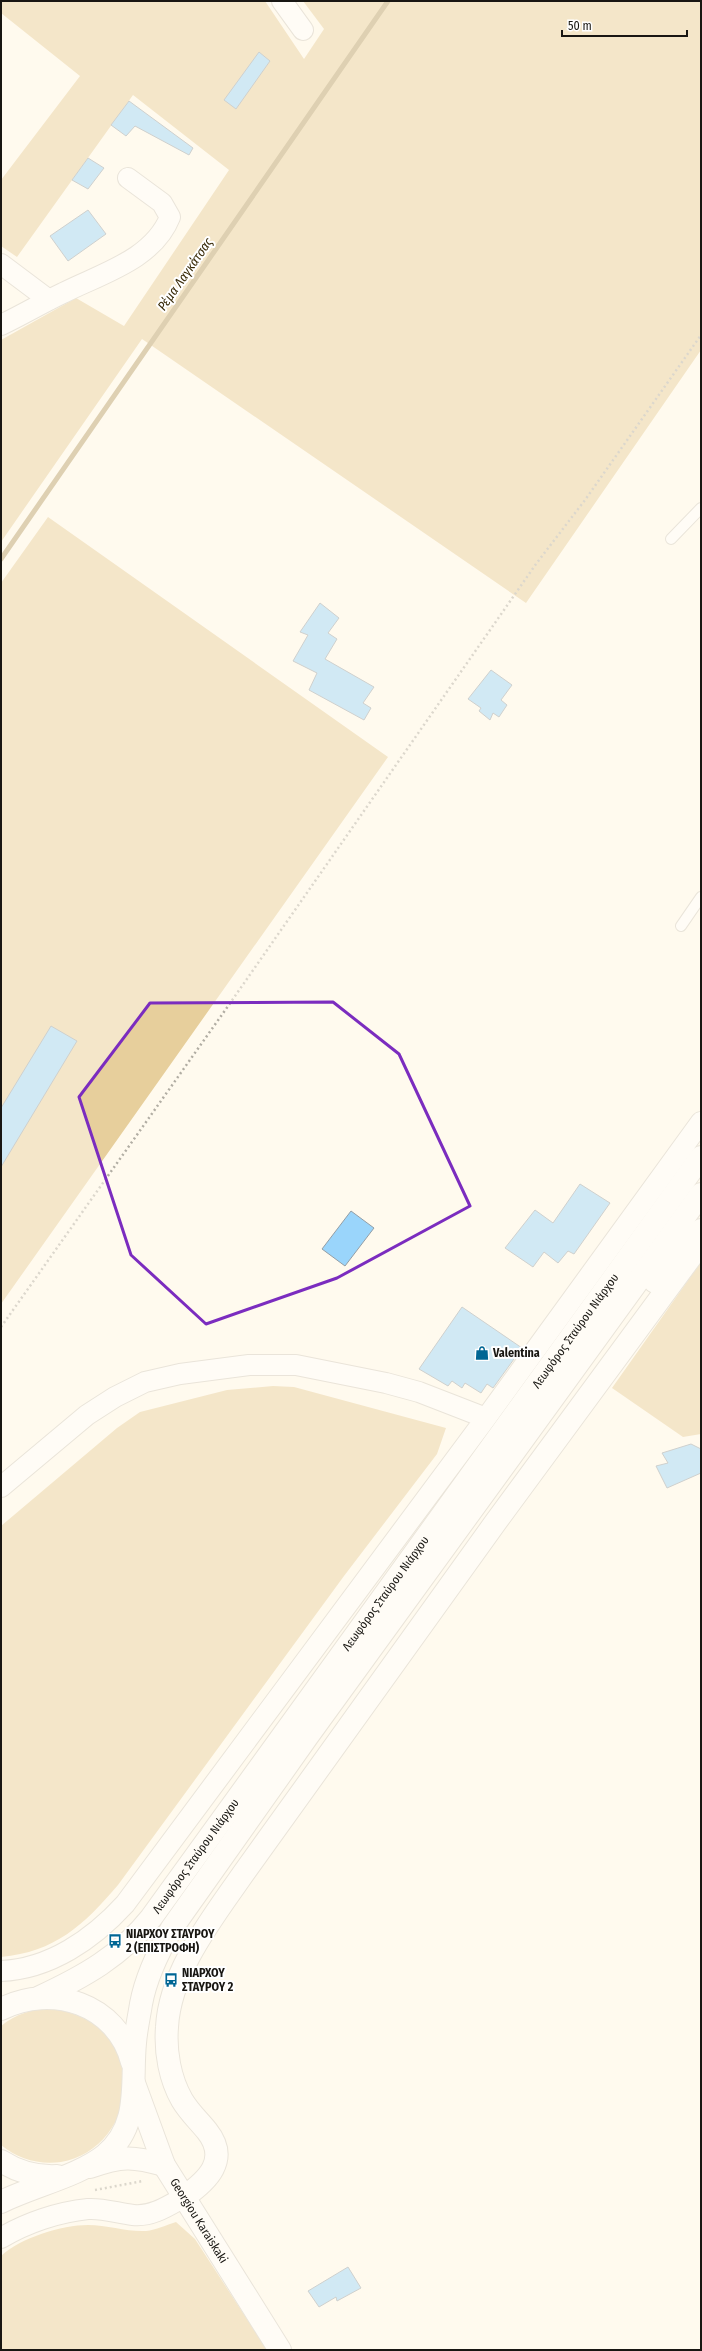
<svg xmlns="http://www.w3.org/2000/svg" width="702" height="2351" font-family="'Fira Sans Condensed',sans-serif">
<style>
.green{fill:#e7cf9c}
.lines{fill:none;stroke-linecap:round;stroke-linejoin:round}
.stream{stroke:#b69d68;stroke-width:5}
.building{fill:#9ad5fb;stroke:#949ea5}
.service-casing{stroke:#d0cbc0;stroke-width:12}
.minor-casing{stroke:#d0cbc0;stroke-width:22}
.tertiary-casing{stroke:#d0cbc0;stroke-width:24}
.secondary-casing{stroke:#d0cbc0;stroke-width:24}
.path{stroke:#b1ada3;stroke-width:2.5;stroke-dasharray:2 3;stroke-linecap:butt}
.service{stroke:#fff;stroke-width:10}
.minor{stroke:#fff;stroke-width:20}
.tertiary{stroke:#fff;stroke-width:22}
.secondary{stroke:#fff;stroke-width:22}
.marked{fill:none;stroke:#7b2cbf;stroke-width:3;stroke-linejoin:round}
.labels{text-anchor:middle;dominant-baseline:central;stroke-width:4;stroke-linejoin:round;paint-order:stroke}
.street-label{font-size:12px;fill:#181612;stroke:#fff}
.poi-label{font-size:12px;font-weight:bold;fill:#181612;stroke:#fff;text-anchor:start}
.water-label{font-size:13px;font-style:italic;fill:#382a08;stroke:#fff}
</style>
<rect width="100%" height="100%" fill="#fffaee"/>
<!-- green -->
<path class="green" d="M1,1H265L304,59L324,29L303,1H701V350L526,603L142,339L1,542V340L76,298L124,326L229,170L133,95L17,257L1,246V180L80,76L1,13Z
M48,517L388,757L1,1304V583Z
M701,1262V1434L683,1437L612,1388Z
M273,1386L294,1387L446,1428L437,1454L344,1576L118,1885C84,1925 55,1952 1,1957V1526L117,1428L140,1412L227,1390Z
M51,2008C76,2013 101,2022 115,2045C142,2090 113,2154 61,2162C39,2165 18,2159 1,2145V2026C16,2014 32,2009 51,2008Z
M176,2222L195,2239L267,2350H1V2256C20,2238 62,2225 88,2225C108,2225 127,2232 146,2231C156,2230 166,2225 176,2222Z"/>
<g class="lines">
<!-- stream -->
<path class="stream" d="M1,559L388,1"/>
</g>
<!-- building -->
<path class="building" d="M259,52L270,61L236,109L224,100Z
M129,101L193,148L189,155L135,126L126,136L111,125Z
M88,158L104,168L88,189L72,180Z
M88,210L106,234L68,261L50,236Z
M320,603L339,618L328,633L337,639L325,659L374,687L363,703L371,708L364,720L309,690L317,673L293,661L308,635L300,632Z
M491,670L512,685L501,700L507,705L499,717L493,713L490,720L479,711L481,708L468,699Z
M51,1026L77,1041L1,1167V1108Z
M580,1184L610,1203L574,1254L568,1251L558,1263L544,1252L533,1267L505,1248L535,1210L553,1223Z
M351,1211L374,1228L345,1266L322,1249Z
M462,1307L522,1348L493,1388L487,1384L481,1393L465,1383L462,1388L452,1381L448,1386L419,1369Z
M691,1444L701,1449V1473L667,1488L656,1466L668,1463L662,1453Z
M348,2267L361,2288L337,2301L336,2297L319,2307L308,2291Z"/>
<g class="lines">
<defs>
<path id="service" d="M671,539L701,508
M681,926L701,897"/>
<path id="minor" d="M282,1L303,30
M1,264L49,300
M1,325C22,315 42,303 63,293C100,274 153,260 170,217L162,203L128,178
M1,1487L87,1415L115,1397L145,1382L180,1374L249,1365H296L386,1383L419,1392L486,1418
M1,1971C50,1969 93,1939 125,1904L486,1418L701,1122
M1,2238C26,2223 58,2212 88,2209C103,2208 117,2213 133,2215C152,2217 168,2206 184,2197"/>
<g id="tertiary">
<path id="s1" d="M134,2083L164,2165L280,2350"/>
<path d="M90,2167C121,2156 133,2156 164,2165"/>
<path d="M184,2197C207,2181 230,2160 207,2131C199,2121 189,2112 182,2100C170,2079 165,2052 167,2027C170,1971 212,1919 243,1874L495,1523L701,1243"/>
</g>
<g id="secondary">
<path d="M655,1282L691,1237L701,1230"/>
<path id="s2" d="M40,1997C83,1977 121,1956 151,1918L701,1157"/>
<path d="M1,2009C52,1983 117,2004 132,2062"/>
<path d="M1,2161C18,2172 37,2177 57,2176"/>
<path d="M1,2202C33,2186 79,2176 105,2155C141,2125 131,2083 135,2043C136,2030 139,2017 141,2004C146,1977 158,1952 172,1928L307,1737L701,1194"/>
</g>
</defs>
<!-- service casing -->
<use href="#service" class="service-casing"/>
<!-- minor casing -->
<use href="#minor" class="minor-casing"/>
<!-- tertiary casing -->
<use href="#tertiary" class="tertiary-casing"/>
<!-- secondary casing -->
<use href="#secondary" class="secondary-casing"/>
<!-- path -->
<path class="path" d="M1,1327L226,1009L536,564L585,500L701,335
M95,2190L143,2181"/>
<!-- service -->
<use href="#service" class="service"/>
<!-- minor -->
<use href="#minor" class="minor"/>
<!-- tertiary -->
<use href="#tertiary" class="tertiary"/>
<!-- secondary -->
<use href="#secondary" class="secondary"/>
</g>
<!-- marked area -->
<path d="M0 0H702V2351H0ZM333,1002L399,1054L470,1206L337,1278L206,1324L131,1255L79,1097L150,1003Z" fill="#fffaee" fill-opacity=".55" fill-rule="evenodd"/>
<path class="marked" d="M333,1002L399,1054L470,1206L337,1278L206,1324L131,1255L79,1097L150,1003Z"/>
<!-- icons -->
<defs>
<symbol id="shop-bare" viewBox="-9 -9 18 18"><path d="M-5-2.5h2.3a2.7 3.5 0 0 1 5.4 0H5L5.5 6h-11ZM-1.5-2.5h3a1.5 2.3 0 0 0-3 0Z" fill="#006694" stroke="#fff" stroke-width="2.5" paint-order="stroke"/></symbol>
<symbol id="bus-bare" viewBox="-9 -9 18 18"><path d="M-5-6H5V4H4V6H2V4H-2V6H-4V4H-5ZM-3.5-4V0h7V-4ZM-3.5 1.2v1.5H-2V1.2ZM2 1.2v1.5H3.5V1.2Z" fill="#006694" stroke="#fff" stroke-width="2.5" paint-order="stroke"/></symbol>
</defs>
<g fill-rule="evenodd">
<use href="#shop-bare" x="472" y="1343" width="20" height="20"/>
<use href="#bus-bare" x="105" y="1931" width="20" height="20"/>
<use href="#bus-bare" x="161" y="1970" width="20" height="20"/>
</g>
<g class="labels">
<!-- street labels -->
<g class="street-label">
<text stroke="none"><textPath href="#s2" startOffset="862">Λεωφόρος Σταύρου Νιάρχου</textPath></text>
<text stroke="none"><textPath href="#s2" startOffset="538">Λεωφόρος Σταύρου Νιάρχου</textPath></text>
<text stroke="none"><textPath href="#s2" startOffset="214">Λεωφόρος Σταύρου Νιάρχου</textPath></text>
<text stroke="none"><textPath href="#s1" startOffset="153">Georgiou Karaiskaki</textPath></text>
</g>
<!-- poi labels -->
<g class="poi-label">
<text x="493" y="1353">Valentina</text>
<text x="126" y="1934">ΝΙΑΡΧΟΥ ΣΤΑΥΡΟΥ<tspan x="126" dy="14">2 (ΕΠΙΣΤΡΟΦΗ)</tspan></text>
<text x="182" y="1973">ΝΙΑΡΧΟΥ<tspan x="182" dy="14">ΣΤΑΥΡΟΥ 2</tspan></text>
</g>
<!-- water labels -->
<g class="water-label">
<text transform="translate(185 274) rotate(-55)">Ρέμα Λαγκάτσας</text>
</g>
</g>
<!-- border -->
<rect width="702" height="2351" fill="none" stroke="#181612" stroke-width="4"/>
<!-- scale -->
<path d="M562 30v6h125v-6" fill="none" stroke="#181612" stroke-width="2"/>
<text x="568" y="30" font-size="12" fill="#181612" stroke="#ffffff" stroke-width="3" paint-order="stroke">50 m</text>
</svg>
